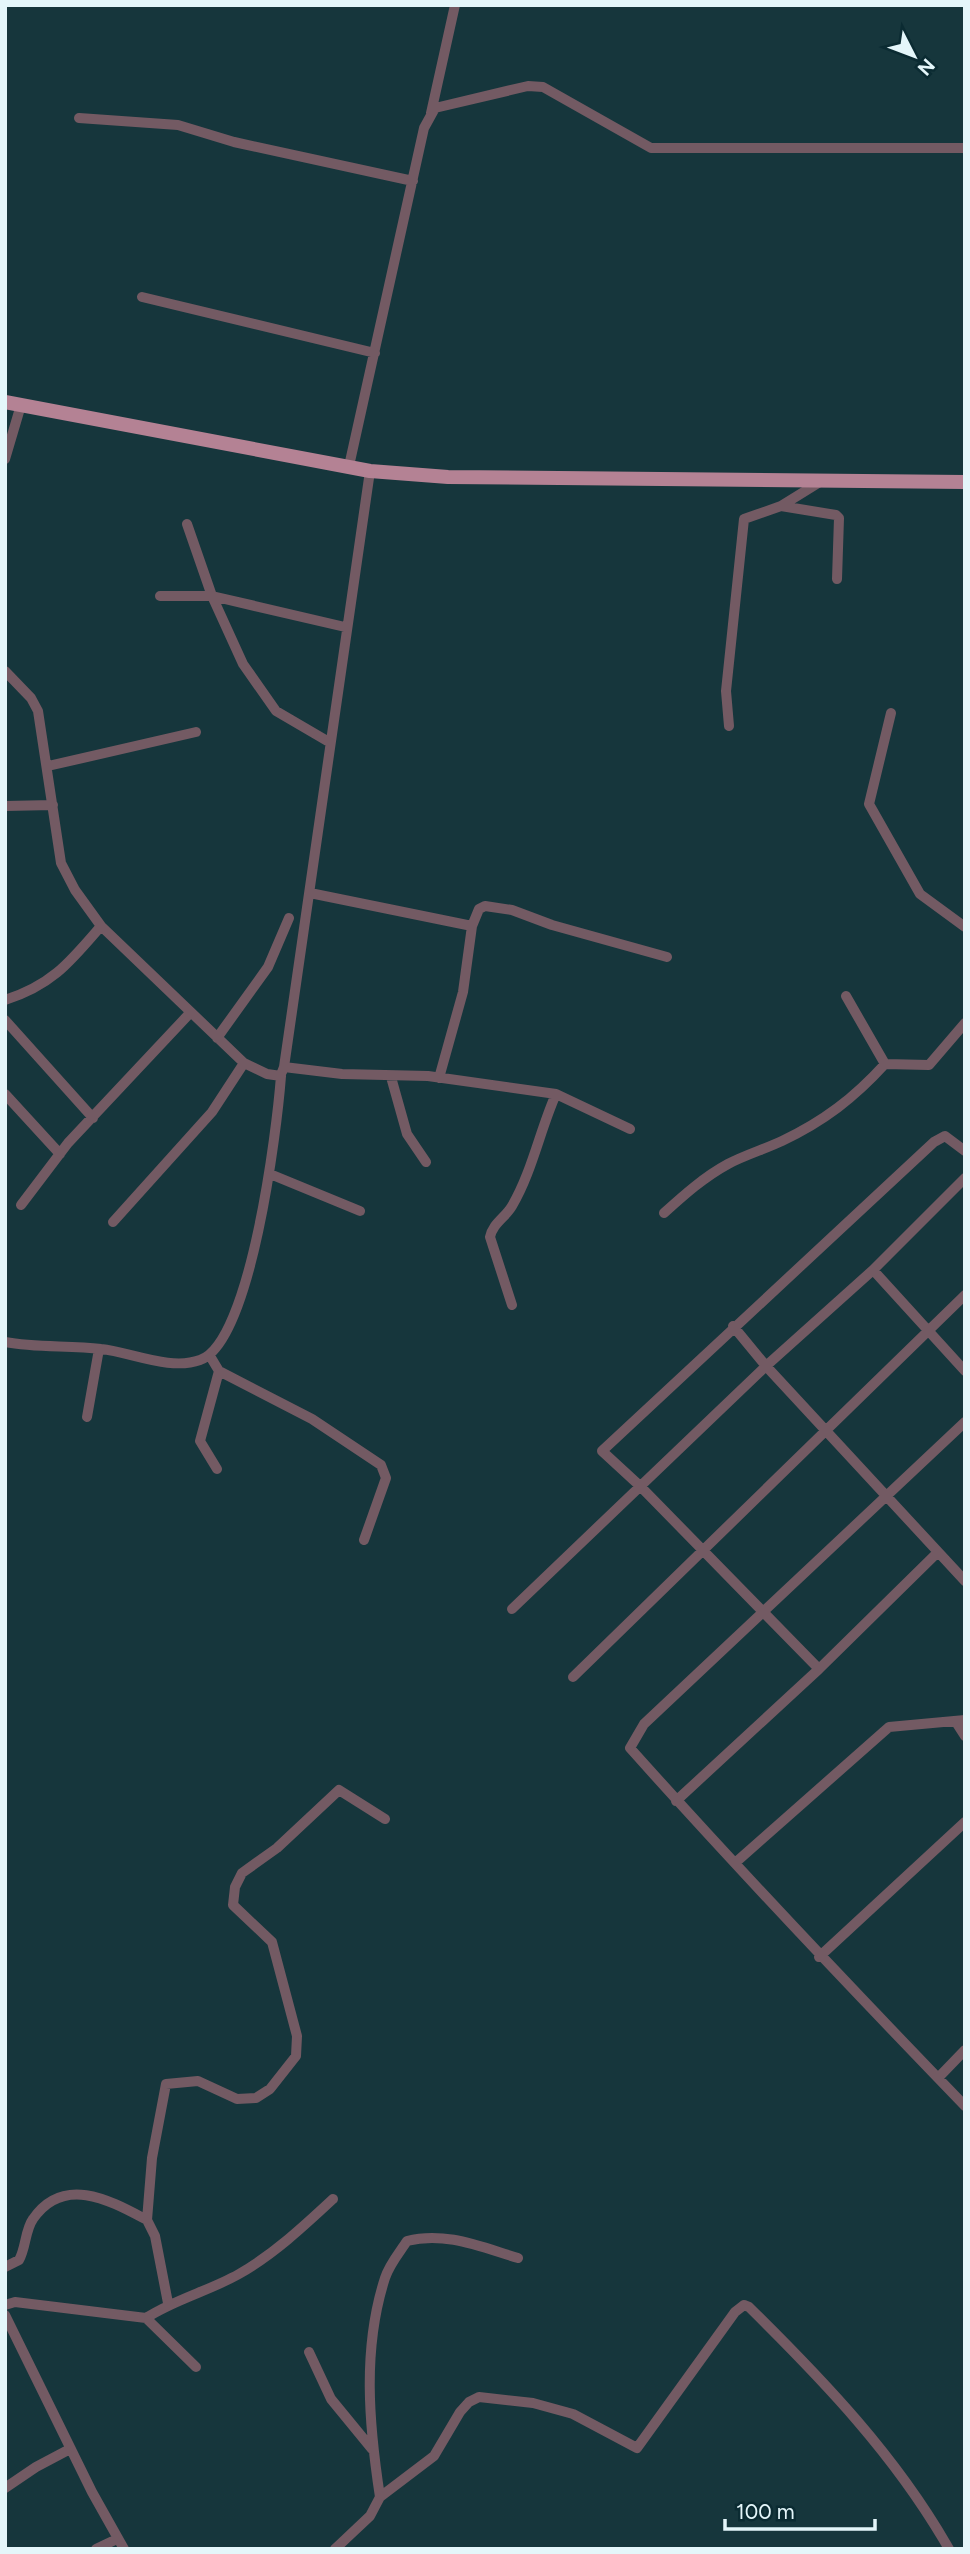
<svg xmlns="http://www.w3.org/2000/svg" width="970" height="2554" font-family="Figtree,sans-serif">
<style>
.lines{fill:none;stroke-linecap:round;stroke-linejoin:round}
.minor{stroke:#735a63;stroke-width:10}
.major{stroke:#b48294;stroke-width:14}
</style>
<rect width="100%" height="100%" fill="#16363c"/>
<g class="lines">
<!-- minor -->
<path class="minor" d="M431,113L455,5
M79,118L178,125L234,142L413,181
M142,297L375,353
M5,459L21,405
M349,466L424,128L435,108L528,86L543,87L651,148H965
M781,506L836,515L839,518L837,579
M187,524L212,596L243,664L276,711L329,742
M160,596H212L345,627
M5,671L31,698L38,711L61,863L75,890L101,926L244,1063L267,1074L281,1076C277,1129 251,1343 200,1360C170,1371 131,1352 101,1349C69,1345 37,1348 5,1342
M891,713L869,804L920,894L965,927
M729,726L726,691L744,519L781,506L823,480
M48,766L196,732
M5,806L53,805
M310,893L472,926
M846,996L885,1064
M5,1000C52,985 70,962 101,926
M5,1020L93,1118
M217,1038L268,967L289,918
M284,1067L370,471
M282,1072L284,1067L342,1074L428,1076L556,1094L630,1129
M391,1077L407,1134L426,1162
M439,1078L463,992L472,926L479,909L485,906L512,910L552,925L667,957
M5,1094L60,1154
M270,1174L360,1211
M21,1205L68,1143L190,1013
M664,1213C684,1195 704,1177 728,1164C745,1155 765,1149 782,1141C824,1121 854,1098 885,1064L929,1065L965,1023
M113,1222L212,1112L244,1063
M873,1270L965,1371
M512,1305L490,1237C493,1223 505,1218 512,1206C532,1172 540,1130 556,1094
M733,1326L766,1366L965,1581
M210,1356L219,1371L312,1419L381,1465L386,1478L364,1540
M87,1417L99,1349
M965,1422L644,1724L630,1748C739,1870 851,1988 965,2106
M217,1469L200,1441L219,1371
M512,1609L766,1366L873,1270L965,1178
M819,1669L640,1486L602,1451L934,1142L945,1136L965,1151
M573,1677L965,1295
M956,1722L965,1736
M676,1801L819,1669L937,1553
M735,1863L889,1727L965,1720
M819,1957L965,1822
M938,2078L965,2050
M5,2267L19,2260C26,2248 25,2230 33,2219C64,2174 111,2201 147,2220
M168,2303L155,2236L147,2220L152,2158L166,2084L198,2081L237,2099L256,2098L270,2089L296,2056L297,2036L272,1942L233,1905L235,1887L242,1873L277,1848L339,1790L385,1819
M5,2305L15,2302L146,2318L196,2367
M5,2315L92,2492L124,2549
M146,2318C175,2299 209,2291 239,2274C274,2254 304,2226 333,2199
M309,2352L331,2399L372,2449
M5,2488L36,2467L70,2449
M380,2497C369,2425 362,2349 385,2278C389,2265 399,2253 407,2241C445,2231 481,2247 518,2258
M96,2549L117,2539
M335,2549L370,2516L380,2497L434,2456L460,2412L469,2402L479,2397L533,2403L573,2414L637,2448L735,2312L744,2305L749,2307C824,2381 896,2456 949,2549"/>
<!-- major -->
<path class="major" d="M5,402L370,471L448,477L965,482"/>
</g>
<!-- border -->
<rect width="970" height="2554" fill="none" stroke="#e4f6fa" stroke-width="14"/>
<!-- north arrow -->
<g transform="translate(914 56) rotate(132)" stroke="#0b2b32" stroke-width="5" paint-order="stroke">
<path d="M0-5L12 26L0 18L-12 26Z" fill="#e4f6fa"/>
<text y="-10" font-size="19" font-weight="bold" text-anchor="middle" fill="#e4f6fa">N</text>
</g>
<!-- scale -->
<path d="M725 2519v10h150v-10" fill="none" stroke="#e4f6fa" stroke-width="3.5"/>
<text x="736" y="2519" font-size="21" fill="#e4f6fa" stroke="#0b2b32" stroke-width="5" paint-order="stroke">100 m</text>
</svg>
